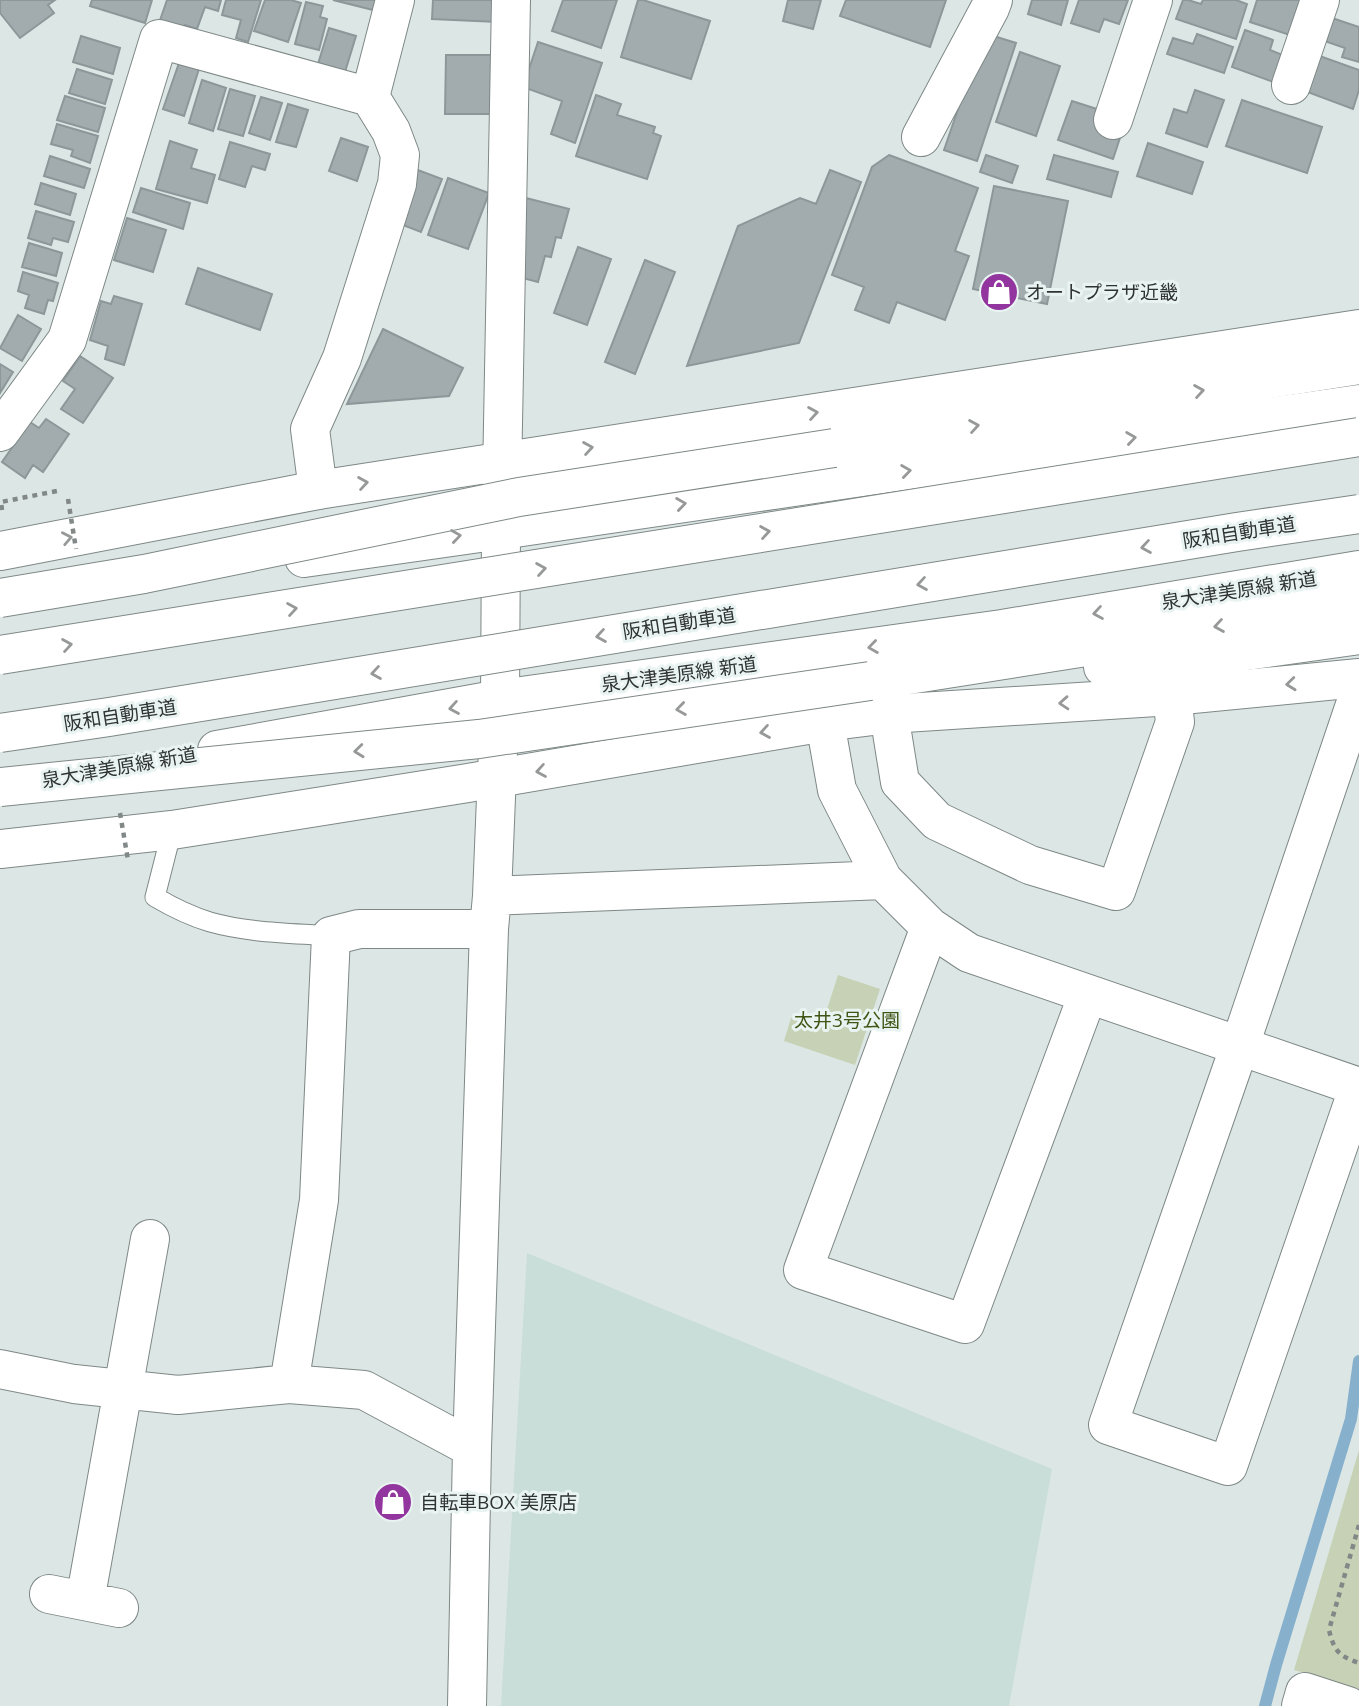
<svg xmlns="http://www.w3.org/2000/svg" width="1359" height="1706" font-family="'Open Sans','Noto Sans JP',sans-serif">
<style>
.built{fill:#c9ddd9}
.green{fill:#c6d1b5}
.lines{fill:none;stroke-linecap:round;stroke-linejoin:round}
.stream{stroke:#86b0cc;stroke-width:12}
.building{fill:#a2acae;stroke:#8d9799;stroke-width:2}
.service-casing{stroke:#7e8886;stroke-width:21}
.minor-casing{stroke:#7e8886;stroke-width:40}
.primary-casing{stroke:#7e8886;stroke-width:40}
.motorway-casing{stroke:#7e8886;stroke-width:40}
.path{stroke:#818887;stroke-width:4.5;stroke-dasharray:5 5;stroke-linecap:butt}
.service{stroke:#fff;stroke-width:19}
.minor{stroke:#fff;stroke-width:38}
.primary{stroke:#fff;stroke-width:38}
.motorway{stroke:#fff;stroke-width:38}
.motorway-bridge-casing{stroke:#7e8886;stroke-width:40;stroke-linecap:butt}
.path-bridge{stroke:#818887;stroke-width:4.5;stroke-dasharray:5 5;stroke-linecap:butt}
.motorway-bridge{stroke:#fff;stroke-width:38}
.oneway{stroke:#979998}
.labels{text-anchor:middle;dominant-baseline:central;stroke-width:6;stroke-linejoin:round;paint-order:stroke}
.poi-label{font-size:19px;fill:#2f3332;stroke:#e9f4f2;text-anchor:start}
.street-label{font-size:19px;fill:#2f3332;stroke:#e9f4f2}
.park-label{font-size:19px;fill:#405515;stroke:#e9f4f2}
</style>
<rect width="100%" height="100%" fill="#dce7e5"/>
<!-- built -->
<path class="built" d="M527,1253L1052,1469L1009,1706H501Z"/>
<!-- green -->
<path class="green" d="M838,975L880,989L855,1065L784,1041L791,1018L821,1028Z
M1359,1450V1689L1294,1670Z"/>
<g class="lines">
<!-- stream -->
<path class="stream" d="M1265,1706L1276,1665L1351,1419L1359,1361"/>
</g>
<!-- building -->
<path class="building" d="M0,0H55L48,5L54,13L20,38L0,13Z
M92,0H152L145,23L90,6Z
M167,0H221L218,11L205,7L197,29L185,25L183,31L159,23Z
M226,0H261L248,42L236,38L241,20L222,15Z
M265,0H291L301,3L288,42L254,31Z
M333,0H389L385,13Z
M433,0H498L497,22L432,19Z
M563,0H617L601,48L552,31Z
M638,0H643L710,21L691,79L621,57Z
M788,0H821L813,29L783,21Z
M846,0H946L930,47L840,16Z
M1032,0H1068L1061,25L1028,14Z
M1079,0H1128L1119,24L1104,19L1099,32L1071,23Z
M1183,0H1188L1201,4L1203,0H1236L1247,4L1236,39L1176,19Z
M1257,0H1305L1293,36L1250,22Z
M306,2L323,6L320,17L327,19L319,50L295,44Z
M1332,18L1359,27V62L1342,57L1345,48L1325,41Z
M329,28L356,36L345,72L318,64Z
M1245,30L1273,40L1270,50L1285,56L1276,83L1232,67Z
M984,33L1016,43L977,161L944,150Z
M1197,34L1233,47L1224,73L1167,54L1173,38L1193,44Z
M81,36L120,48L113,74L73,62Z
M538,42L602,63L575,143L551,134L562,101L523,87Z
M1020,52L1060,66L1036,136L996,122Z
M1314,54L1359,70V90L1353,109L1302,90Z
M446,55H496L495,114H445Z
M179,63L199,69L184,116L163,109Z
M77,69L112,80L105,104L69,93Z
M202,80L226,88L213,131L189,123Z
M230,89L255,96L243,136L218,129Z
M1195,90L1224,100L1207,147L1166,133L1174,109L1187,113Z
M596,95L621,104L617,115L655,127L653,133L661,136L647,179L576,156Z
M65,96L105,108L98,132L57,120Z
M261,97L282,103L270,140L249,133Z
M1242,100L1322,127L1307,173L1226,146Z
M1072,101L1103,111L1124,126L1113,159L1058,140Z
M288,104L308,110L296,147L276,142Z
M57,124L98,136L90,163L71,156L73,150L51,144Z
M341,138L368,147L357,181L329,171Z
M170,141L197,150L191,168L215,175L207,203L156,189Z
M230,142L270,154L265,170L252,166L245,187L219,179Z
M1148,143L1203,162L1192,194L1137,176Z
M889,155L978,188L955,251L969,256L945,320L897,302L889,323L855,310L864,287L832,275L872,167Z
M986,155L1018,166L1012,183L980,172Z
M1054,155L1118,172L1111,197L1047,179Z
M50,156L90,169L84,188L44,176Z
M415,169L442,179L421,232L395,222Z
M830,170L861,182L799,343L687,366L738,226L800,198L816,204Z
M448,178L489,193L468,249L428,235Z
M41,183L76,194L70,215L35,204Z
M994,186L1068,201L1047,304L973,289Z
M141,188L190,203L183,229L133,212Z
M526,198L569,209L561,238L556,237L551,257L545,256L538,282L519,277Z
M36,211L74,222L68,242L53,238L51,245L28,238Z
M127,218L166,230L153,272L114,260Z
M29,243L62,253L56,276L22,267Z
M578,247L611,259L587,325L554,313Z
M645,260L675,272L635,374L605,362Z
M198,268L272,294L260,330L186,304Z
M23,272L58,283L53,301L48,300L44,314L25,308L29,295L18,291Z
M114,296L142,304L124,365L105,359L108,346L90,340L101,301L111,304Z
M18,315L41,329L22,361L0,348Z
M383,329L463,368L449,396L347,404Z
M80,356L113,378L83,423L61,409L75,389L63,381Z
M0,364L13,372L0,393Z
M46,419L69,434L43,472L33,465L25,478L2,462L30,422L39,428Z"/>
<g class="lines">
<defs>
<path id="service" d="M172,830L155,897C172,907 190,916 210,922C249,933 291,933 331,936"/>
<path id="minor" d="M1291,85L1320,0
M1113,120L1153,0
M921,137L990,8L993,0
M0,432L67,340L159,39L370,97L395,0
M318,490L310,429L342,358L397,184L400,155L391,131L370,97
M1359,693L1240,1045L1108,1425L1228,1466L1359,1086
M889,714L900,782L937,821L1030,865L1116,891L1175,722L1172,696
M825,722L837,790L883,880L930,927L969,953L1359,1087
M492,896L883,880
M930,927L803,1270L965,1324L1088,994
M0,1369L74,1384L178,1395L289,1384L364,1390L472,1448
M289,1384L319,1200L331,936L359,929H489
M49,1594L119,1608
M85,1601L150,1239
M467,1706L472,1448L489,929L492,896L500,699L501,530L511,0
M1301,1706L1305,1692L1348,1706"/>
<path id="primary" d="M0,551L318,490L1359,329
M304,558L501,530L1359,404
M217,750L500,699L1002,629L1359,570
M0,849L172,830L468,783L825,722L889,714L1172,696L1359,678"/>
<path id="motorway" d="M834,448L1359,365
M1103,667L1161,663L1359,635
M870,681L1359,604"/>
</defs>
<!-- service casing -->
<use href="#service" class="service-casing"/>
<!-- minor casing -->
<use href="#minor" class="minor-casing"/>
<!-- primary casing -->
<use href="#primary" class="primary-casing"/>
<!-- motorway casing -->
<use href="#motorway" class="motorway-casing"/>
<!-- path -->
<path class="path" d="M2,510L1,502L57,491
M1359,1525L1329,1630C1334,1650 1338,1656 1359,1663"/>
<!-- service -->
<use href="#service" class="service"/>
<!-- minor -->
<use href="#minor" class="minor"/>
<!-- primary -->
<use href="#primary" class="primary"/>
<!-- motorway -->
<use href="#motorway" class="motorway"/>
<defs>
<path id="motorway-bridge" d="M0,598L144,574L519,497L834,448
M0,655L1359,437
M0,733L109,717L1237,532L1359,514
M0,787L479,739L870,681"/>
</defs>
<!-- motorway-bridge casing -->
<use href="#motorway-bridge" class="motorway-bridge-casing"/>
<!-- path-bridge -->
<path class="path-bridge" d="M68,499L76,549
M120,813L128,860"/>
<!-- motorway-bridge -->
<use href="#motorway-bridge" class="motorway-bridge"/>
</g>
<!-- one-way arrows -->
<defs><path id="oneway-chevron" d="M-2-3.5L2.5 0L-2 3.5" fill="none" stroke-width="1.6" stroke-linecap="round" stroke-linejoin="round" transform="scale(1.75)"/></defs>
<g class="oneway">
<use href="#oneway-chevron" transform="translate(1199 391) rotate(-9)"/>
<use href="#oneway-chevron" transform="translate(813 413) rotate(-9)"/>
<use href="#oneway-chevron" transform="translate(974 426) rotate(-9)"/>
<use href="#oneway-chevron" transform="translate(1131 438) rotate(-8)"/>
<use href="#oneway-chevron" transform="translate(588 448) rotate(-9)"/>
<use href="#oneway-chevron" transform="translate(906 471) rotate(-8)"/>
<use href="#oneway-chevron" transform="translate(363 483) rotate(-9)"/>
<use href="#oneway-chevron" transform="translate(681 504) rotate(-8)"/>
<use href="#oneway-chevron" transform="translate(765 532) rotate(-9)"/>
<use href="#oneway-chevron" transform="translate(456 536) rotate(-8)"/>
<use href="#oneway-chevron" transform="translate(67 538) rotate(-11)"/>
<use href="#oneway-chevron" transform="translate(1146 547) rotate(171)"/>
<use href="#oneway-chevron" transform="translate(541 569) rotate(-9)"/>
<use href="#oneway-chevron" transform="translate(922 584) rotate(171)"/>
<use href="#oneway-chevron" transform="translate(292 609) rotate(-9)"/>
<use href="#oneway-chevron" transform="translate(1098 613) rotate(171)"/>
<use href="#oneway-chevron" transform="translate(1219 626) rotate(171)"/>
<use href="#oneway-chevron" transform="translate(601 636) rotate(171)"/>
<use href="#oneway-chevron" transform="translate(67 645) rotate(-9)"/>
<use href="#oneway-chevron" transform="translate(873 647) rotate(172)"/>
<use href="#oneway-chevron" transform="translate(376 673) rotate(171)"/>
<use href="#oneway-chevron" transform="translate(1291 684) rotate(174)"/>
<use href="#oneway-chevron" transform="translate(1064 703) rotate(176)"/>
<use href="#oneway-chevron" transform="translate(454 708) rotate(170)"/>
<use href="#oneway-chevron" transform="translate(681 709) rotate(172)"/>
<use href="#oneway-chevron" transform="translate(765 732) rotate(170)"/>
<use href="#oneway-chevron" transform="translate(359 751) rotate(174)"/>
<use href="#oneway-chevron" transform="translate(541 771) rotate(170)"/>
</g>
<!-- icons -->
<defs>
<symbol id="shop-disc" viewBox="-11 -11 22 22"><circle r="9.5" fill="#93359e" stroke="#e9f4f2"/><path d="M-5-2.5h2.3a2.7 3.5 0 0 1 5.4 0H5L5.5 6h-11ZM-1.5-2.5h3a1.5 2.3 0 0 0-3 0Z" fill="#fff"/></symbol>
</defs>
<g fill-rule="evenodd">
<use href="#shop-disc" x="977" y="270" width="44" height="44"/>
<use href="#shop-disc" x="371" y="1480" width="44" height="44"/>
</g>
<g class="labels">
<!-- poi labels -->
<g class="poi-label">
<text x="1026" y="292">オートプラザ近畿</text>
<text x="420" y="1502">自転車BOX 美原店</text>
</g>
<!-- street labels -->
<g class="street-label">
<text transform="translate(1239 532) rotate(-9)">阪和自動車道</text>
<text transform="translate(1239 590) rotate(-9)">泉大津美原線 新道</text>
<text transform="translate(679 623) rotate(-9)">阪和自動車道</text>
<text transform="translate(679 674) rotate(-8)">泉大津美原線 新道</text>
<text transform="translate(120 715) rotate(-9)">阪和自動車道</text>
<text transform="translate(119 767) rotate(-10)">泉大津美原線 新道</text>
</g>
<!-- park labels -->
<g class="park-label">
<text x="847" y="1020">太井3号公園</text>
</g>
</g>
</svg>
